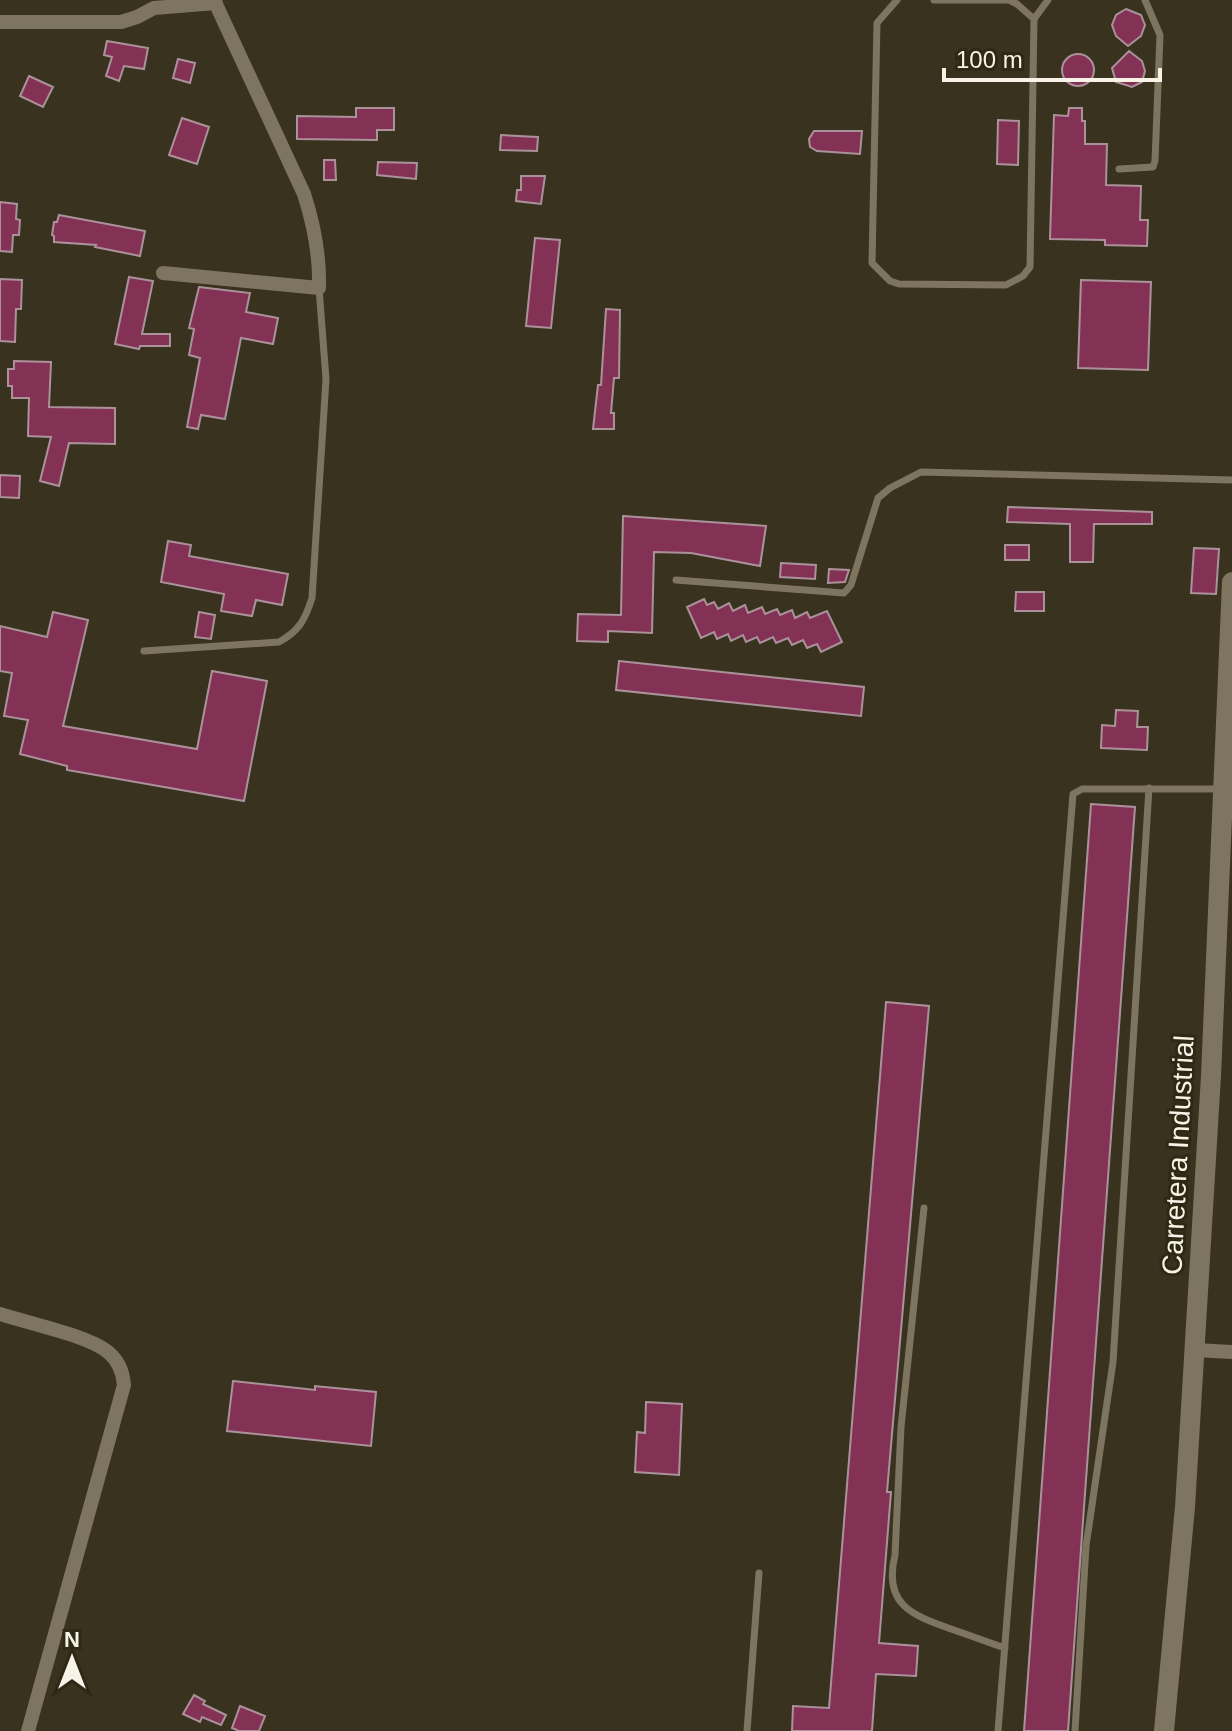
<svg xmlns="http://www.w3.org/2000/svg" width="1232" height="1731" font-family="Helvetica,sans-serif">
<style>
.building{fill:#833256;stroke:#ab929a;stroke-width:2}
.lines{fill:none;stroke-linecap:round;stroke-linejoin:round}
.service{stroke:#7d7560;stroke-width:7}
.minor{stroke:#7d7560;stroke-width:14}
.secondary{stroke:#7d7560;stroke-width:20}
.labels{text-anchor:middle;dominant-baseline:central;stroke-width:6;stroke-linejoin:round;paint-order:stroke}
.street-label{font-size:28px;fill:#f7f3e7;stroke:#2f2815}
</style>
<rect width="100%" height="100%" fill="#39321f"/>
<!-- building -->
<path class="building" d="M1126,9L1141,15L1145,25L1141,36L1128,46L1116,36L1112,25L1116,15Z
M107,41L148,48L144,69L124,66L119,81L106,76L112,57L104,55Z
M1129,51L1142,61L1145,71L1142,82L1132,87L1116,82L1112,68Z
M1062 70a16 16 0 1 1 32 0a16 16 0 1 1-32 0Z
M178,59L195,63L190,83L173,78Z
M29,76L53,87L43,107L20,96Z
M356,108H394V130H377V140L297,139V116L356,117Z
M1069,108H1082V121H1085V144H1107L1106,185L1141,186L1140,220H1148L1147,246L1105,245V240L1050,239L1054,115L1068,116Z
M182,118L209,127L197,164L169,155Z
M998,120L1019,121L1018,165L997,164Z
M814,131H862L860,154L817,151L810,147L809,139Z
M501,135L538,137L537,151L500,150Z
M324,160H335L336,180H324Z
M378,162L417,163L416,179L377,175Z
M521,176H545L541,204L516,201L517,190H521Z
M0,202L17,204L16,219L20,220L19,235H13L12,252L0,251Z
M59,215L145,231L140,256L95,247L96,245L54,242V236L52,235L54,222H57Z
M535,238L560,240L551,328L526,326Z
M129,277L153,281L142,334H170V346H140L139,349L115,344Z
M0,279L22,280L21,309H16L15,342L0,341Z
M1081,280L1151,282L1148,370L1078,368Z
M199,287L250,293L246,312L278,318L273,344L241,338L225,419L201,415L198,429L187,427L200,358L189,355L194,329L189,328Z
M606,309L620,310L619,378H614L611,413H614V429H593L598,385H601Z
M14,361L51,362L49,407L115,408V444L69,443L59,486L40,481L51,437L28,436L29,398H12V386H8V369H14Z
M0,475L20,476L19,498L0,497Z
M1008,507L1152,512V524H1094L1093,562H1070V524L1007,522Z
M623,516L766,526L760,566L691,553L654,552L652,633L608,631V642L577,641L578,614L621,615Z
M168,541L191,545L189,556L288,574L282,605L256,600L252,616L221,611L224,594L161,582Z
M1005,545H1029V560H1005Z
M1194,548L1219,549L1216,594L1191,593Z
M781,563L816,565L815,579L780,577Z
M829,569L849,570L845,582L828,583Z
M1016,592H1044V611H1015Z
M704,599L707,605L714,602L718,609L729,603L733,611L745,605L748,613L762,607L765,614L777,609L780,615L792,610L795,618L807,612L810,618L827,611L842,642L821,652L817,644L807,648L803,640L792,645L788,638L776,643L773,637L760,643L757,637L746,642L743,635L731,641L728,634L717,639L714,632L701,638L687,607Z
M53,612L88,620L63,726L197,749L212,671L267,681L244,801L67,770V766L20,754L28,720L4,716L12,673L0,671V626L47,637Z
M199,612L215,615L211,639L195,637Z
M619,661L864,687L861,716L616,690Z
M1116,710L1138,711L1137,727H1148L1147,750L1101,748L1102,725L1115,726Z
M1091,804L1135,807L1083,1521L1068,1731H1024Z
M886,1002L929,1006L887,1492H891L879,1643L918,1646L916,1676L876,1674L872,1731H792L793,1706L829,1708Z
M233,1381L315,1390V1386L376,1392L371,1446L227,1431Z
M646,1402L682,1404L679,1475L635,1472L637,1432L645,1433Z
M194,1695L205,1701L203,1704L226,1715L221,1725L202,1717L200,1722L183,1714Z
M240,1706L265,1716L259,1731H239L232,1728Z"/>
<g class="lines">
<!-- service -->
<path class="service" d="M897,0L877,23L872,263L890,281L899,284L1006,285L1023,276L1030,267L1034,19L1048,0
M934,0H1009L1017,4L1034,19
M1119,169L1153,167L1155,161L1160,35L1145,0
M676,580L844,593L851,585L878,498L890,488L921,472L1232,480
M144,651L279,642C299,631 305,620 312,598L326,379L319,288
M924,1208L901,1427L895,1555C883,1604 911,1615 951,1629C969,1635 987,1642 1005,1648
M747,1731L759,1573
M998,1731L1073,794L1082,789H1222
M1075,1731L1086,1546L1113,1362L1149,788"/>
<!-- minor -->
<path class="minor" d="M0,22H121L137,17L154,8L216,3
M163,273L319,288C320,255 314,225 304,194L214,0
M0,1314C27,1323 87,1335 108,1352C119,1361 123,1372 124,1385L28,1731
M1195,1350L1232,1352"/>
<!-- secondary -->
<path class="secondary" d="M1164,1731L1185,1507L1211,1076L1232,582"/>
</g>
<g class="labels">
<!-- street labels -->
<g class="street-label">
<text transform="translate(1178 1155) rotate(-87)">Carretera Industrial</text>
</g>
</g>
<!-- north arrow -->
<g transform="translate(72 1659)" stroke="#2f2815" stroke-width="6" paint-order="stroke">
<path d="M0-6L14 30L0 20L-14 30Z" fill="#f7f3e7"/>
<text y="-12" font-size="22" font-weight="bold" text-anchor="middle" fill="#f7f3e7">N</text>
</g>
<!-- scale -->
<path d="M944 68v12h216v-12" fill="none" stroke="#f7f3e7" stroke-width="4"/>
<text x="956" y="68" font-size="24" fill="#f7f3e7" stroke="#2f2815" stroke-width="6" paint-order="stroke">100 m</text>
</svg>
